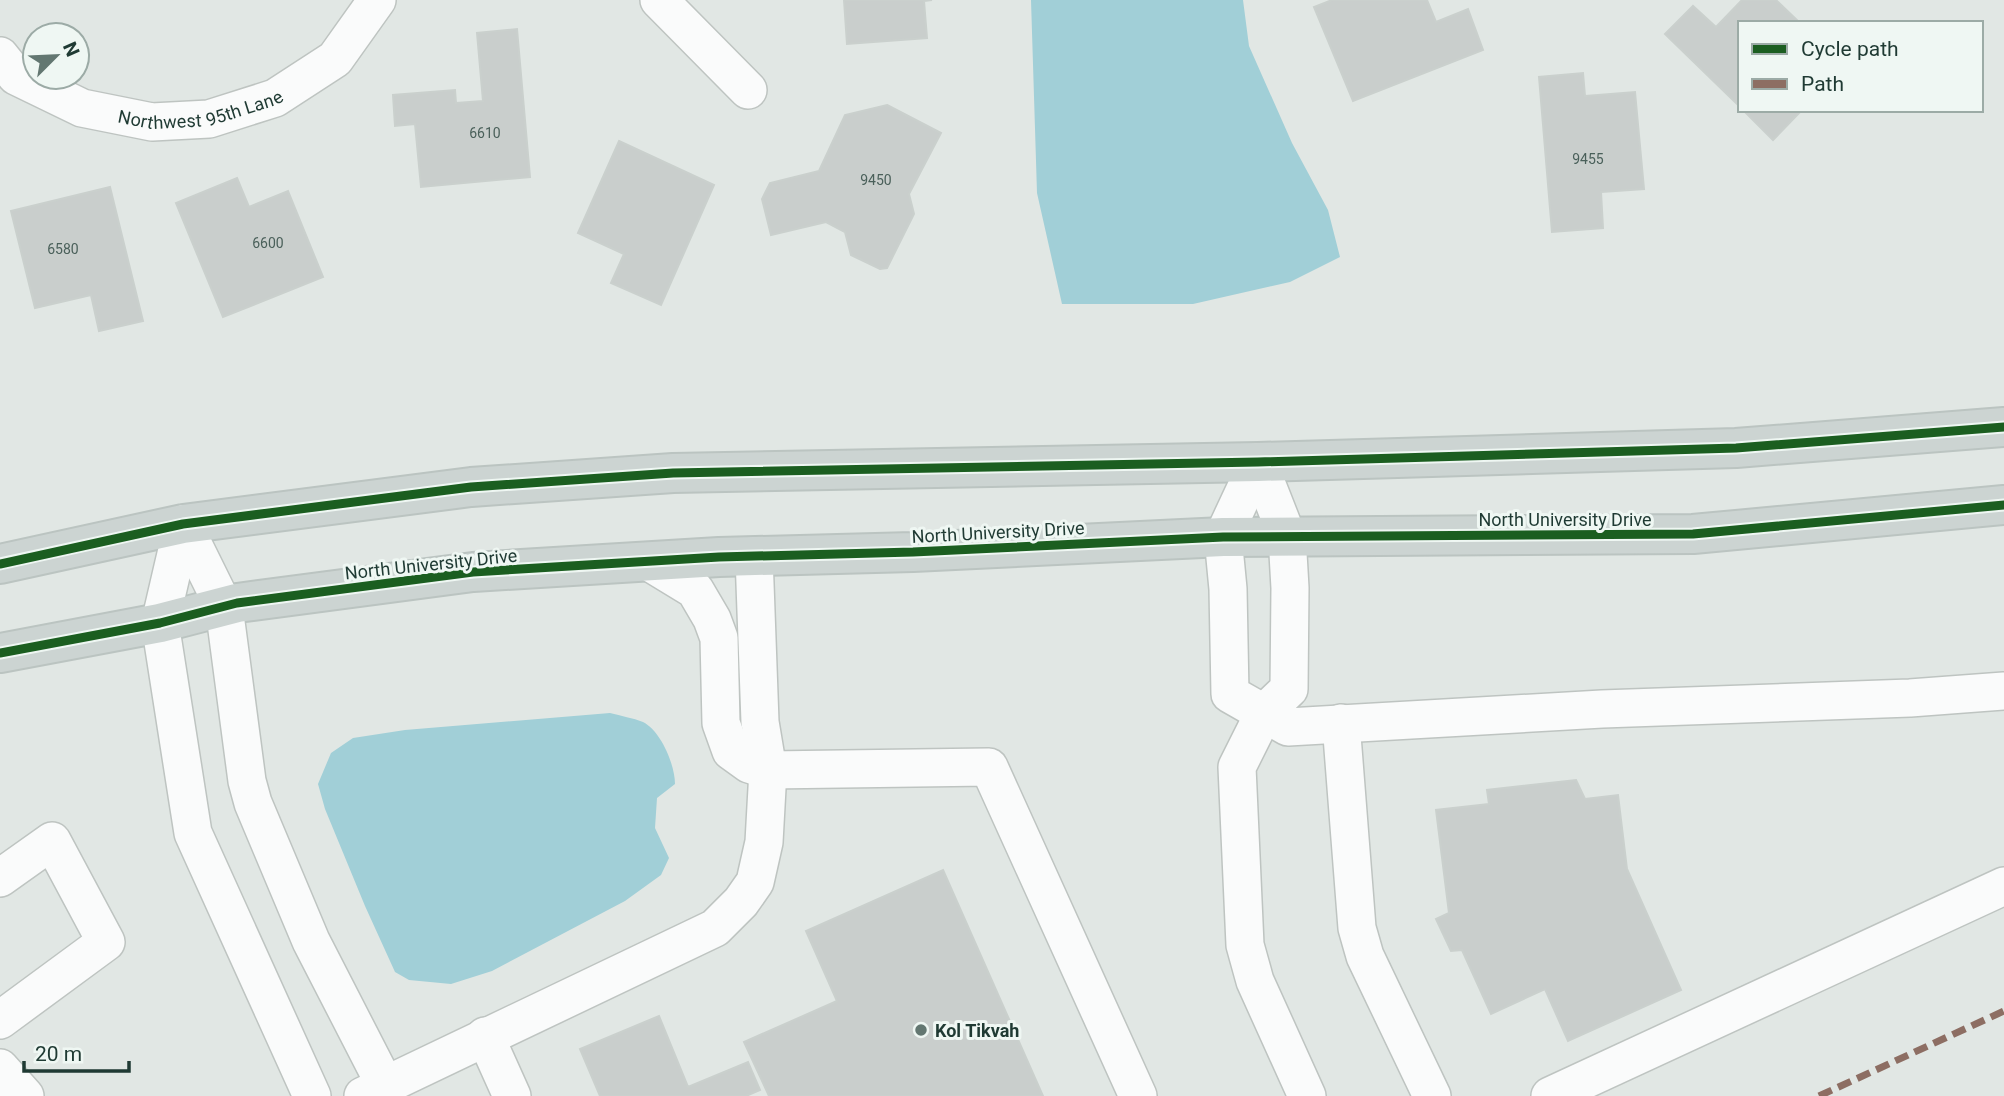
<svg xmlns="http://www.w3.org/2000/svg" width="2004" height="1096" font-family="Roboto,sans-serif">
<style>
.water{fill:#a1cfd7}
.building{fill:#c9cecc;stroke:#cad0cd;stroke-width:2}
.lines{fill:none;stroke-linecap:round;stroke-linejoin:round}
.minor-casing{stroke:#bec4c1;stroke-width:40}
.major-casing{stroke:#bbc4c1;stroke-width:42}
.minor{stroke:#fafbfb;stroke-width:37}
.major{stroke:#ccd4d2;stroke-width:38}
.quiet{stroke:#8d6e63;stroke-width:7;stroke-dasharray:14 7;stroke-linecap:butt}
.cycleway-casing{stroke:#eff7f3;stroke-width:13}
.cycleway{stroke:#1b5e20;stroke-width:9}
.poi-dot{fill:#637771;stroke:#eff7f3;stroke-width:2.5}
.labels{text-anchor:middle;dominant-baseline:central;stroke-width:6;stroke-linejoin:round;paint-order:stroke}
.number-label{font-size:14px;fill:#4a605a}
.street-label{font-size:18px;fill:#1f3a33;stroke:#eff7f3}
.poi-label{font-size:18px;font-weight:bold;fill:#1f3a33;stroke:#eff7f3;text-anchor:start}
</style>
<rect width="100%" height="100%" fill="#e1e7e4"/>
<!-- water -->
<path class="water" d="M1031,0H1243L1249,46L1292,143L1328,210L1340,257L1290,282L1193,304H1062L1037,193Z
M610,713C621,716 633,718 643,722C661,731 675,765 675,784L657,798L655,828L669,858L661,875L625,901L492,971L451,984L409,980L395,972L365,906L325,809L318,784L331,753L353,738L405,730Z"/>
<!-- building -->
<path class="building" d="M844,0H932L924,1L927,38L847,44Z
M1332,0H1427L1436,22L1468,9L1483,50L1353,101L1314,7Z
M1742,0H1776L1800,23H1740V107L1665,34L1693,6L1716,27Z
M517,29L530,177L421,187L415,124L395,126L393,95L455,90L456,103L483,101L477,33Z
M1583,73L1585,96L1635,92L1644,189L1601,192L1603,228L1552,232L1539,77Z
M887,105L941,133L909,194L914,214L887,268L880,269L851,255L845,232L826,222L771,235L762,199L770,183L819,171L845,115Z
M1743,110H1802L1773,140Z
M619,141L714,185L661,305L611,283L624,254L578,233Z
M237,178L249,207L288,191L323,277L223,317L176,203Z
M110,187L143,321L99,331L91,295L35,308L11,211Z
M1576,780L1585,799L1618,795L1627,869L1681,990L1568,1041L1545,989L1491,1014L1462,950L1451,951L1436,919L1449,913L1436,810L1489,804L1487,790Z
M943,870L1043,1096H769L744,1042L837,1001L806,931Z
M659,1016L688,1087L748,1062L760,1090L746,1096H600L580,1049Z"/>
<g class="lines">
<defs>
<g id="minor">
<path d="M659,0L748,90"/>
<path id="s1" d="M0,56L16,76L82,108L152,122L209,119L275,98L335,59L377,0"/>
<path d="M1258,462L1223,537L1228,589L1230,694L1288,727L1602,709L1910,698L2004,691"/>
<path d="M1258,462L1287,536L1290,588L1289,689L1264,713L1237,767L1245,945L1255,981L1307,1096"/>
<path d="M183,524L160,623L193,833L312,1096"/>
<path d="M183,524L224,607L247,781L253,803L311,941L385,1085"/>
<path d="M649,562L695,590L712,619L719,638L721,723L731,751L749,764L768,770L989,767L1138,1096"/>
<path d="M1341,723L1357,928L1365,956L1432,1096"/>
<path d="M0,878L52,841L106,942L0,1020"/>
<path d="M485,1036L512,1096"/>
<path d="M0,1068L25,1096"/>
<path d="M363,1096L715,928L741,902L755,882L764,842L768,770L760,722L754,556"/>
<path d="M1550,1096L2004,886"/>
</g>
<path id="major" d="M0,564L183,524L471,487L673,473L1258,462L1736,448L2004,427
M0,653L160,623L237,603L473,572L719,557L913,552L1223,537L1693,534L2004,505"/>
</defs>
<!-- minor casing -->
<use href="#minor" class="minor-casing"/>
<!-- major casing -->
<use href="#major" class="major-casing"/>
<!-- minor -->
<use href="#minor" class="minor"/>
<!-- major -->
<use href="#major" class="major"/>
<!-- quiet -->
<path class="quiet" d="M1819,1096L2004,1011"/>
<defs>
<path id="cycleway" d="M0,564L183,524L471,487L673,473L1258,462L1736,448L2004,427
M0,653L160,623L237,603L473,572L719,557L913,552L1223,537L1693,534L2004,505"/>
</defs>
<!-- cycleway casing -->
<use href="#cycleway" class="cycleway-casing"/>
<!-- cycleway -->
<use href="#cycleway" class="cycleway"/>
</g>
<!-- markers -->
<circle class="poi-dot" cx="921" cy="1030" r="7"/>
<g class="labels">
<!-- number labels -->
<g class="number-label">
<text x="485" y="133">6610</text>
<text x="1588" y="159">9455</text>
<text x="876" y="180">9450</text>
<text x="268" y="243">6600</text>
<text x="63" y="249">6580</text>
</g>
<!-- street labels -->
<g class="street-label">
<text stroke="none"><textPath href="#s1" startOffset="220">Northwest 95th Lane</textPath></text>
<text x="1565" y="519">North University Drive</text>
<text transform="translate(998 532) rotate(-3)">North University Drive</text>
<text transform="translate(431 564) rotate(-6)">North University Drive</text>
</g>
<!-- poi labels -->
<g class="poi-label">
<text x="935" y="1030">Kol Tikvah</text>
</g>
</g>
<!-- legend -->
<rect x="1738" y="21" width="245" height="91" fill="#eff7f3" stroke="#9caba6" stroke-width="2"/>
<rect x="1752" y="44" width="35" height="10" fill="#1b5e20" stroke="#9caba6" stroke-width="2"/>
<text x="1801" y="56" font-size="21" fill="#1f3a33">Cycle path</text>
<rect x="1752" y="79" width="35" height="10" fill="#8d6e63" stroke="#9caba6" stroke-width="2"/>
<text x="1801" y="91" font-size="21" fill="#1f3a33">Path</text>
<!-- north arrow -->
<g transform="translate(56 56) rotate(66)"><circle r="33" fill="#eff7f3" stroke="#9caba6" stroke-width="2"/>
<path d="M0-5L12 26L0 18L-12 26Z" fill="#637771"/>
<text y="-10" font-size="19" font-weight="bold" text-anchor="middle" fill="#1f3a33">N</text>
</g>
<!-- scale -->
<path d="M24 1061v10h105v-10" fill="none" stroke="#1f3a33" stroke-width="3.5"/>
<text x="35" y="1061" font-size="21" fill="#1f3a33" stroke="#eff7f3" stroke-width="5" paint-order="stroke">20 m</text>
</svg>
